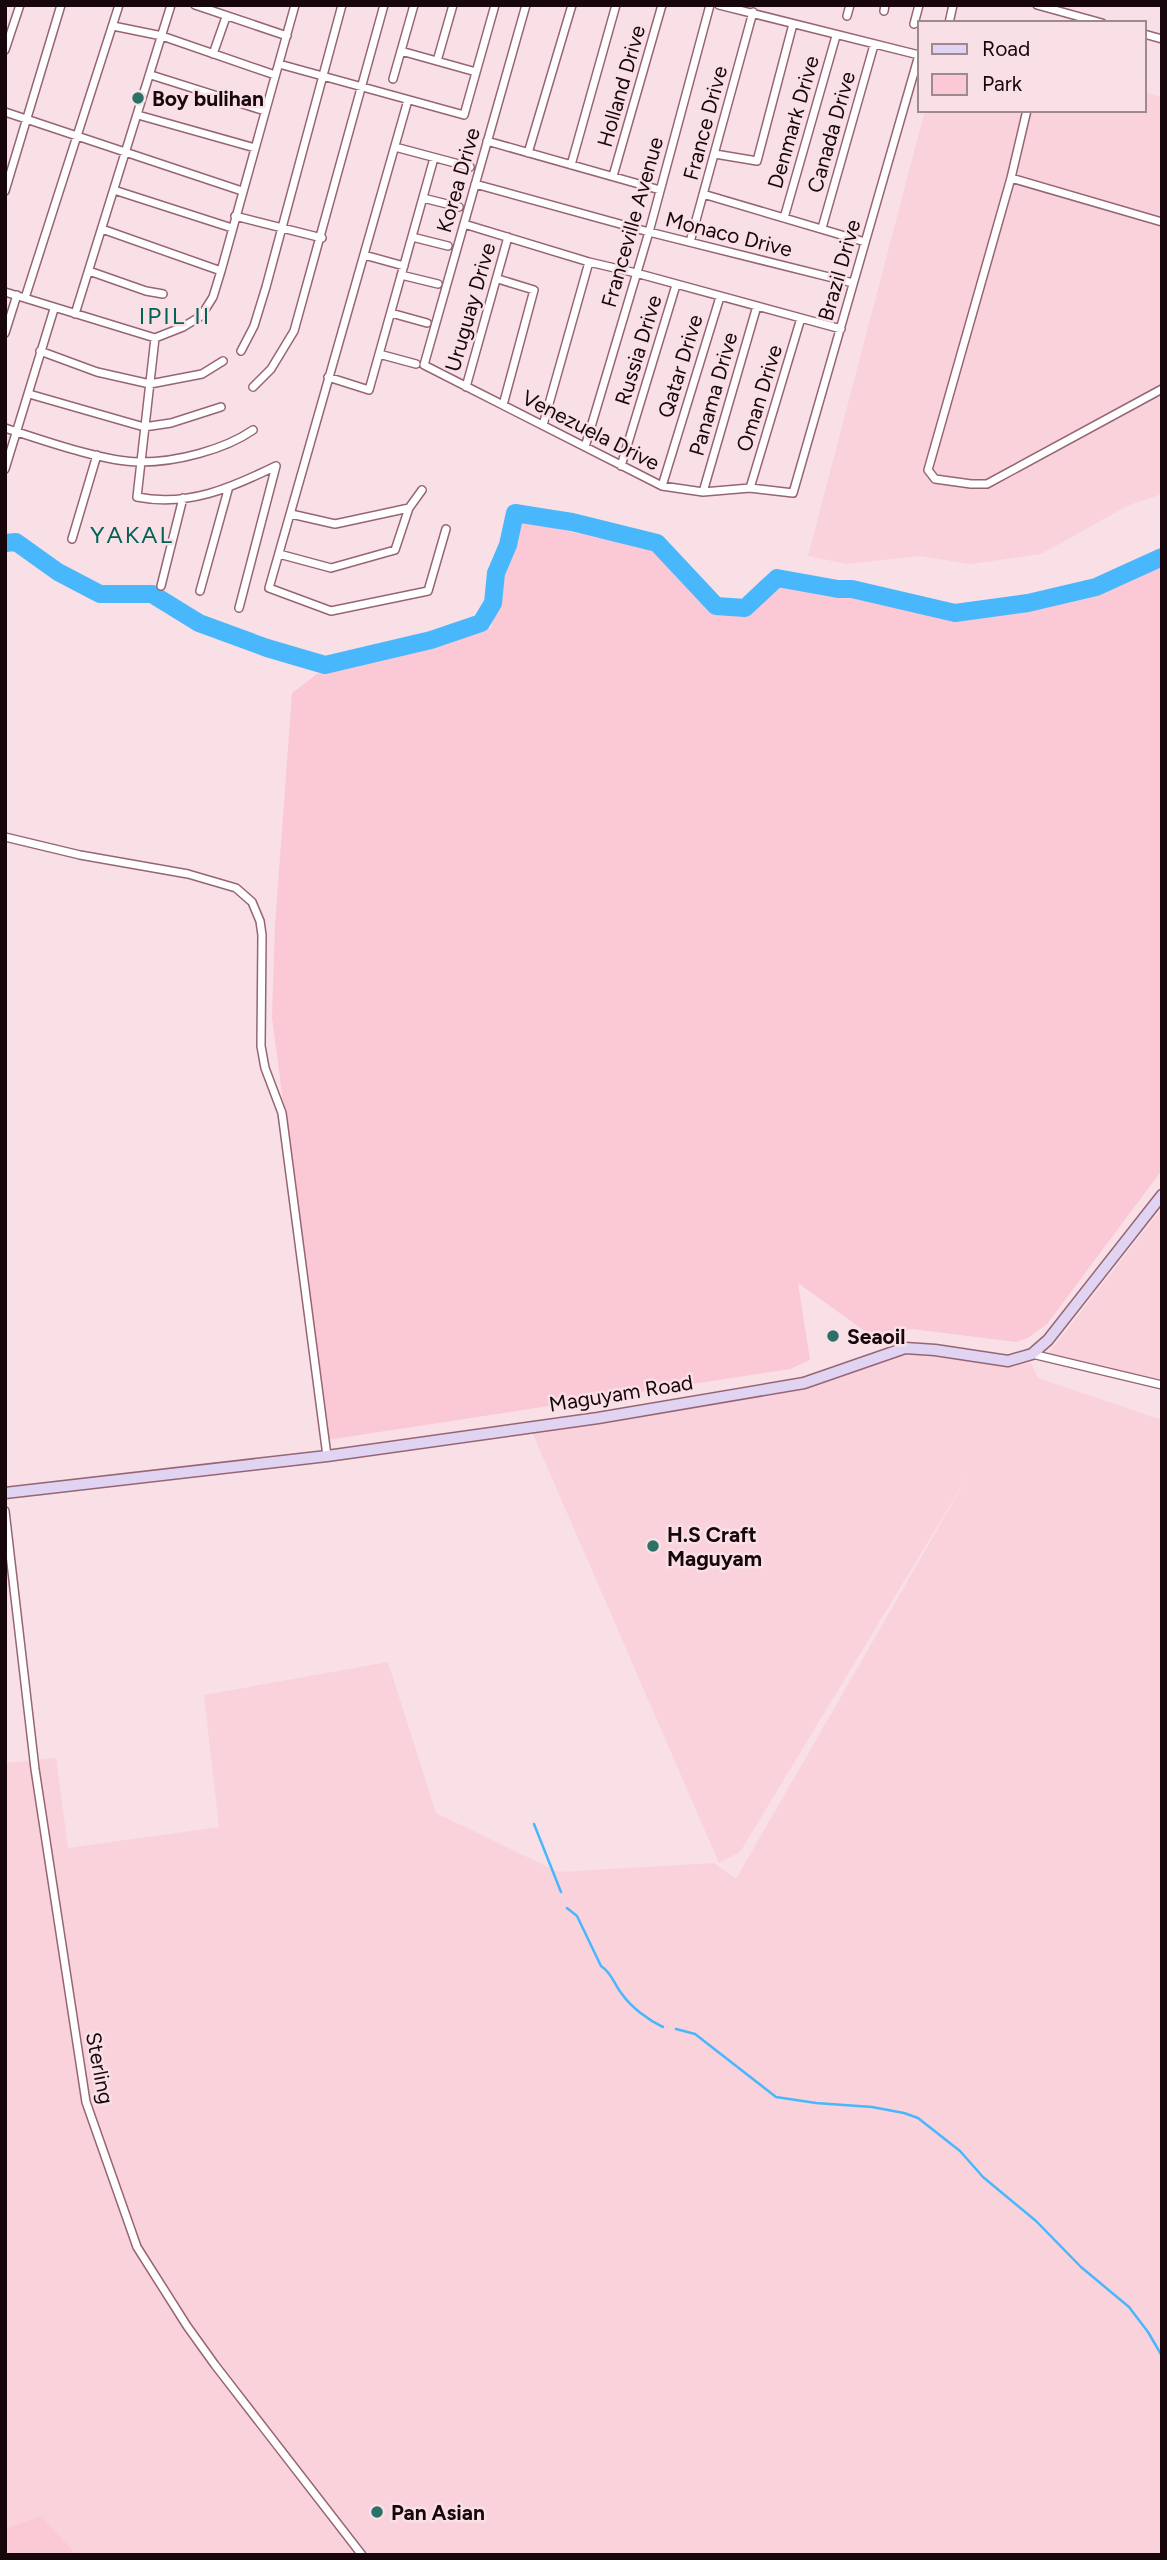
<svg xmlns="http://www.w3.org/2000/svg" width="1167" height="2560" font-family="Figtree,sans-serif">
<style>
.built{fill:#f9d2dc}
.green{fill:#fbc8d6}
.lines{fill:none;stroke-linecap:round;stroke-linejoin:round}
.stream{stroke:#49b7fc;stroke-width:2.5}
.river{stroke:#49b7fc;stroke-width:18}
.street-casing{stroke:#966574;stroke-width:10}
.secondary-casing{stroke:#966574;stroke-width:13}
.street{stroke:#fff;stroke-width:7}
.secondary{stroke:#e0d4f2;stroke-width:10}
.poi-dot{fill:#2c7165;stroke:#f8e0e6;stroke-width:2.5}
.labels{text-anchor:middle;dominant-baseline:central;stroke-width:5;stroke-linejoin:round;paint-order:stroke}
.street-label{font-size:21px;fill:#17060c;stroke:#f8e0e6}
.poi-label{font-size:21px;font-weight:bold;fill:#17060c;stroke:#f8e0e6;text-anchor:start}
.quarter-label{font-size:24px;letter-spacing:2px;fill:#026255;stroke:#f8e0e6}
</style>
<rect width="100%" height="100%" fill="#f8e0e6"/>
<!-- built -->
<path class="built" d="M1144,92L1162,97V494L1129,505L1041,554L970,564L920,556L846,564L808,556L925,110H1144Z
M1162,1208V1379L1045,1357L1051,1350Z
M905,1350L1009,1367L1031,1363L1038,1378L1162,1420V2555H77L41,2517L5,2529V1763L56,1758L68,1848L219,1827L204,1695L388,1662L436,1813L558,1872L714,1863L736,1879L972,1469L740,1852L719,1863L532,1432L803,1385Z"/>
<!-- green -->
<path class="green" d="M523,521L653,550L711,612H748L779,582L920,607L957,617L1038,605L1096,591L1162,561V1170L1047,1324L1028,1338L1016,1342L912,1329L873,1337L798,1283L810,1360L790,1369L327,1440L272,1017L275,926L292,693L317,674L491,628L504,575Z
M41,2516L77,2555H5V2529Z"/>
<g class="lines">
<!-- stream -->
<path class="stream" d="M534,1824L561,1892
M567,1908L577,1916L601,1966C612,1973 614,1984 622,1994C631,2007 648,2020 663,2027
M676,2029L695,2034L776,2097L816,2103L872,2107L904,2113L918,2118L960,2151L983,2177L1036,2221L1081,2267L1129,2307L1148,2332L1162,2356"/>
<!-- river -->
<path class="river" d="M5,543L16,542L58,572L100,594H152L199,623L267,648L325,665L431,640L481,623L493,603L496,573L508,545L515,513L572,522L657,543L716,606L745,608L777,578L838,589H852L955,613L1028,603L1096,587L1162,557"/>
<defs>
<path id="street" d="M195,5L287,36
M526,5L424,365L662,486L703,492L750,488L793,493L919,55L719,5
M1037,5L1102,23
M884,11L885,5
M847,16L850,5
M949,23L953,5
M914,24L919,5
M113,26L162,36L275,75
M1144,34L1162,39
M5,50L20,5
M401,51L476,72
M213,54L226,17
M437,61L453,5
M279,64L464,115L495,5
M151,75L265,111
M393,79L414,5
M408,100L269,588L331,611L428,591L446,529
M1027,110L1011,178L928,470L935,479L971,484H987L1162,389
M5,112L242,191
M138,115L255,148
M487,141L660,190
M395,147L470,167
M528,153L572,5
M715,154L757,161L793,24
M571,165L616,5
M613,176L662,5
M1011,178L1162,222
M475,184L649,232L853,283
M114,190L232,228
M5,191L61,5
M703,194L865,242
M423,198L459,207
M235,216L322,238
M784,218L836,36
M464,224L589,262L636,273L841,329
M822,228L874,45
M102,229L221,271
M412,237L448,246
M690,242L753,12
M364,255L404,266
M89,271L146,291L163,294
M401,275L438,284
M498,279L534,290L503,405
M5,292L155,338L183,327L201,316L213,297L221,271L295,5
M25,298L119,5
M391,313L427,323
M75,314L171,5
M5,333L17,295
M155,338L137,497C188,507 231,488 276,466
M40,351L97,372L150,384L202,374L223,361
M241,351L254,326L266,287L342,5
M379,354L416,364
M328,377L369,390L434,158
M253,387L271,369L294,331L384,5
M466,387L508,237
M29,394L144,427L171,423L221,407
M543,425L589,262
M5,428C39,439 107,463 141,462C176,462 224,450 253,430
M585,447L649,232L710,5
M621,466L676,285
M5,469L54,309
M662,486L720,297
M750,488L801,318
M703,492L757,306
M291,514L335,524L409,508
M72,539L97,455
M279,554L331,568L395,550L409,508L422,490
M161,586L183,498
M200,591L228,490
M239,608L276,466
M5,837L80,855L188,874L236,888L252,902L260,921L262,935L261,1046L265,1068L282,1113L327,1456
M1032,1354L1162,1385
M5,1511L35,1769L86,2102L137,2247L187,2326L215,2365L362,2555"/>
<path id="secondary" d="M5,1493L327,1456L598,1418L804,1383L905,1348L935,1350L1008,1361L1032,1354L1048,1340L1162,1195"/>
</defs>
<!-- street casing -->
<use href="#street" class="street-casing"/>
<!-- secondary casing -->
<use href="#secondary" class="secondary-casing"/>
<!-- street -->
<use href="#street" class="street"/>
<!-- secondary -->
<use href="#secondary" class="secondary"/>
</g>
<!-- markers -->
<g class="poi-dot">
<circle cx="138" cy="98" r="7"/>
<circle cx="833" cy="1336" r="7"/>
<circle cx="653" cy="1546" r="7"/>
<circle cx="377" cy="2512" r="7"/>
</g>
<g class="labels">
<!-- street labels -->
<g class="street-label">
<text transform="translate(621 86) rotate(-74)">Holland Drive</text>
<text transform="translate(793 122) rotate(-74)">Denmark Drive</text>
<text transform="translate(705 123) rotate(-75)">France Drive</text>
<text transform="translate(831 132) rotate(-74)">Canada Drive</text>
<text transform="translate(458 180) rotate(-74)">Korea Drive</text>
<text transform="translate(632 222) rotate(-74)">Franceville Avenue</text>
<text transform="translate(729 234) rotate(14)">Monaco Drive</text>
<text transform="translate(839 270) rotate(-74)">Brazil Drive</text>
<text transform="translate(470 307) rotate(-74)">Uruguay Drive</text>
<text transform="translate(638 350) rotate(-73)">Russia Drive</text>
<text transform="translate(680 366) rotate(-73)">Qatar Drive</text>
<text transform="translate(713 394) rotate(-74)">Panama Drive</text>
<text transform="translate(759 398) rotate(-73)">Oman Drive</text>
<text transform="translate(591 430) rotate(27)">Venezuela Drive</text>
<text transform="translate(621 1393) rotate(-9)">Maguyam Road</text>
<text transform="translate(100 2068) rotate(79)">Sterling</text>
</g>
<!-- poi labels -->
<g class="poi-label">
<text x="152" y="98">Boy bulihan</text>
<text x="847" y="1336">Seaoil</text>
<text x="667" y="1534">H.S Craft<tspan x="667" dy="24">Maguyam</tspan></text>
<text x="391" y="2512">Pan Asian</text>
</g>
<!-- quarter labels -->
<g class="quarter-label">
<text x="175" y="315">IPIL II</text>
<text x="132" y="534">YAKAL</text>
</g>
</g>
<!-- border -->
<rect width="1167" height="2560" fill="none" stroke="#17060c" stroke-width="14"/>
<!-- legend -->
<rect x="918" y="21" width="228" height="91" fill="#f8e0e6" stroke="#9e898f" stroke-width="2"/>
<rect x="932" y="44" width="35" height="10" fill="#e0d4f2" stroke="#9e898f" stroke-width="2"/>
<text x="982" y="56" font-size="21" fill="#17060c">Road</text>
<rect x="932" y="74" width="35" height="21" fill="#fbc8d6" stroke="#9e898f" stroke-width="2"/>
<text x="982" y="91" font-size="21" fill="#17060c">Park</text>
</svg>
